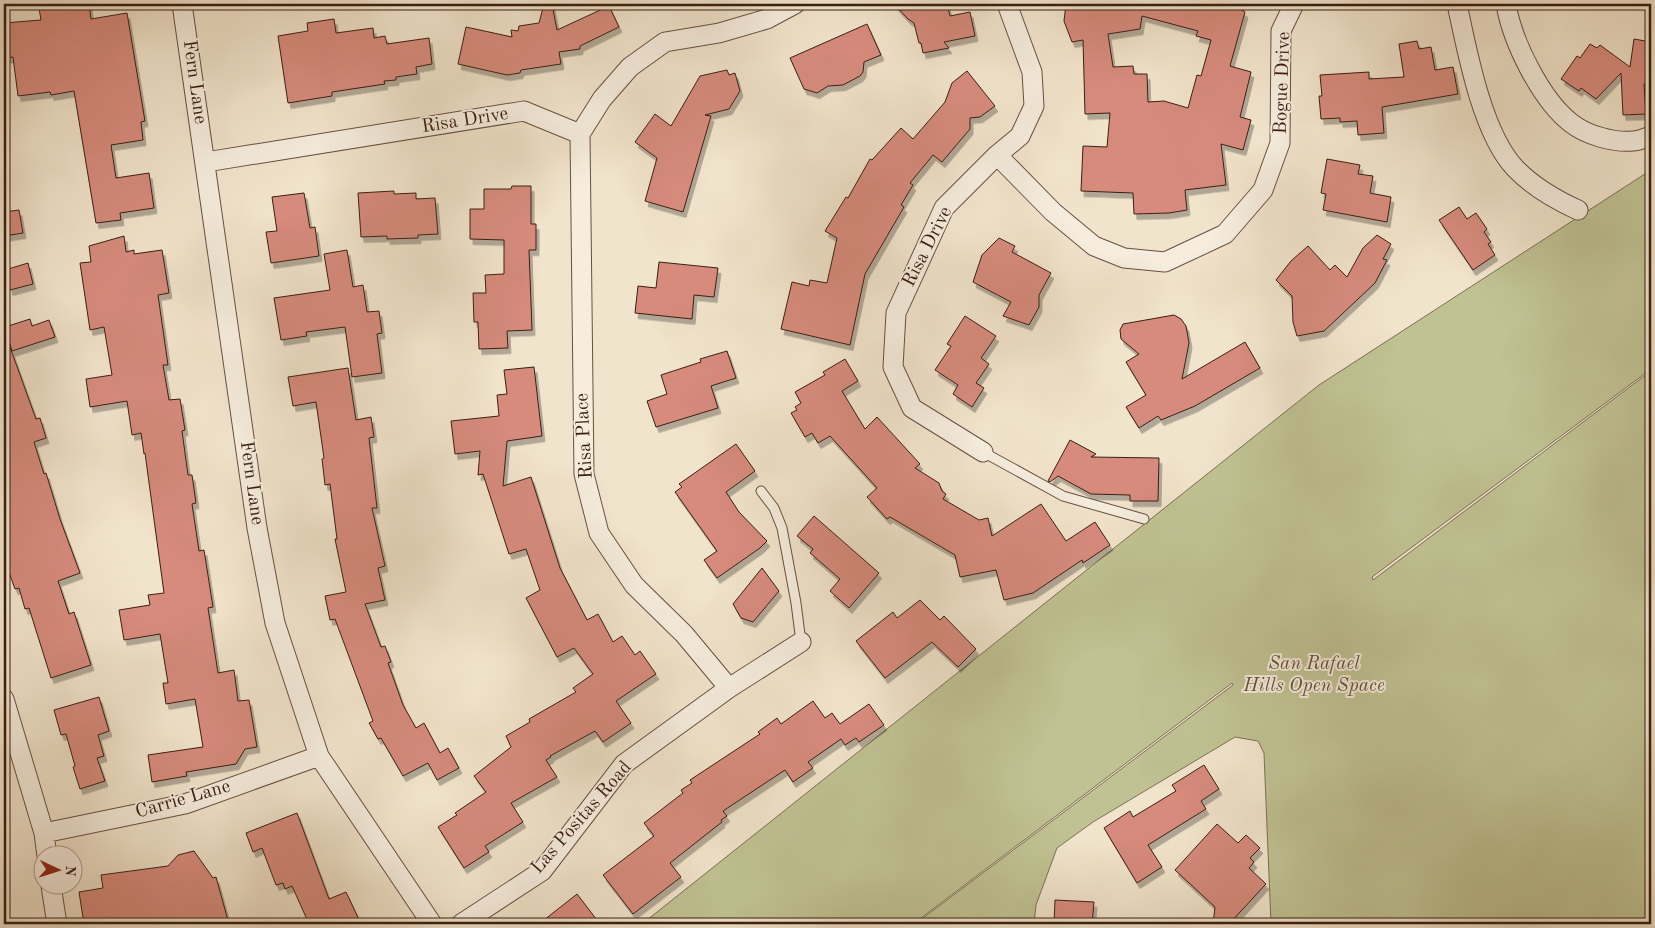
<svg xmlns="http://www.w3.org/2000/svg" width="1655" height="928" font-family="'Old Standard TT',serif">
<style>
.green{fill:#c0c293;stroke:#7c7052}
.building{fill:#d78b7d;stroke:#391e11;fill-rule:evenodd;filter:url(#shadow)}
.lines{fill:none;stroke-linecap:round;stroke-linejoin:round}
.lane-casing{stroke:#675040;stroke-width:11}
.street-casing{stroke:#675040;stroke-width:21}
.lane{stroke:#f6edde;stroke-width:9}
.street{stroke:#f6edde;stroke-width:19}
.labels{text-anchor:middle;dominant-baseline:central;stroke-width:4;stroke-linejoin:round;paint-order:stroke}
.street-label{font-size:19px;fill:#391e11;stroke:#f6edde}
.park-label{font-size:19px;font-style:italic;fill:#624f38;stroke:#f6edde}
</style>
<defs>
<filter id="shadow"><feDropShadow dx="3" dy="5.5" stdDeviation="0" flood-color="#0004"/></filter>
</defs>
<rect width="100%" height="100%" fill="#f1e4cc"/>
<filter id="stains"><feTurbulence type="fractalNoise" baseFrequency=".004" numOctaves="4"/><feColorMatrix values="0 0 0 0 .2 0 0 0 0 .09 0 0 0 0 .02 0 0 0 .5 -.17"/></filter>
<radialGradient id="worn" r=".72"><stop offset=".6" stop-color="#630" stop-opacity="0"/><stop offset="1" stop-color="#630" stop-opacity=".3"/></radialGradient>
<!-- green -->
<path class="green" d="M1651,170V369L1372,577L1373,580L1651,371V924H1271L1264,753L1258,741L1235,737L1093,822L1057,848L1036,905L1034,924H915L1233,685L1232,683L913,924H642L1319,385Z"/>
<!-- building -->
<path class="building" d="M65,4H89L91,19L127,13L145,121L141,122L143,140L111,145L116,178L149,173L154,208L120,213L121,220L96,223L74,91L51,95L50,92L18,96L13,57L4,58V23L41,20L39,8Z
M544,4H552L557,30L609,6L619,27L580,46V49L559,52L561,64L521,70L520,73L507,75L458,64L466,27L512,37L511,30L518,31L519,26L539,23Z
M894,4H947L950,16L970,12L975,36L944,42L949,48L923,53L921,43H919L914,23L908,19Z
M1066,4H1231L1245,12L1230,66L1251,72L1240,117L1251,120L1243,150L1221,144L1226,185L1185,190L1187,210L1169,213L1134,214L1133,193L1081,191L1083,146L1107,147L1110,113L1085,114L1083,40L1072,42L1064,21ZM1142,16L1198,31L1196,36L1211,40L1201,76L1197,75L1188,108L1164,101L1148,102L1147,74H1134L1133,66L1113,67L1108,34L1140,29Z
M334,19L336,33L373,28L374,38L385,36L387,44L429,38L432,64L416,67L417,74L396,77V80L384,81L385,84L332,92V96L288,103L278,36L308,31L307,23Z
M867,24L881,55L864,62L863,72L860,76L843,85L828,86L817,93L804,89L790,58Z
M1634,39L1651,42V86L1644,84L1646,114L1623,115L1621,73L1596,99L1581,88L1579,91L1561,79L1577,56L1580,58L1590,44L1597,48L1600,45L1630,67Z
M1417,41L1419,49L1431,47L1435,70L1453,67L1458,94L1382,107L1384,133L1358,135L1357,121L1340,122V118L1321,119L1319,96H1322L1320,75L1369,72V79L1404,77L1399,44Z
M727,70L729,75L735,73L740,91L729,109L705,115L711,116L683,212L645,201L657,158L635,142L655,114L671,126L700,76Z
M967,71L995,106L980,117L970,118V129L942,162L933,155L910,183L913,185L901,205L904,207L865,274L850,345L781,329L792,282L809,286L810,280L827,283L837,238L825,231L846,197L848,198L870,159L872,160L901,128L913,139L945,102L952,83Z
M1327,159L1360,165L1358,174L1373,176L1370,193L1391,197L1387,222L1323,210L1326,194L1321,193Z
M512,186H531V224H536V250H529L532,330L507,331L508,348L479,349L478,322H474L473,293H486L485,275L504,274V240L470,239V209H484V189H511Z
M394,191V194L416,193V199L435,198L438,234L418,235V238L387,239V236L361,237L358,193Z
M304,193L310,228L315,227L319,256L271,263L266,232L277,231L272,197Z
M1459,207L1467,219L1476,213L1487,229L1484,232L1491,242L1488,244L1495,255L1473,270L1439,220Z
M19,210L23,233L4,236V212Z
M1377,235L1391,244L1383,259L1387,260L1375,283L1324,331L1297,336L1293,322L1292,296L1276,280L1291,261L1308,246L1330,270L1335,265L1347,277L1363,248Z
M124,236L126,252L134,250V254L162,250L169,293L158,295L168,365H163L169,400L180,399L185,430L182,431L188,475H192L196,503L192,504L199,551L204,550L213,607L208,608L218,673L234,670L238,701L249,700L257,747L245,749L236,764L186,772L187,776L152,782L148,755L203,747L195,699L166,704L163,683H168L160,634L124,640L119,610L150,605L148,595L164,593L145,453L144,454L141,433L132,435L127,401L90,407L86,379L112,375L104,327L90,330L80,263L91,262L89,246Z
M999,238L1015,246L1012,252L1051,273L1039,295V307L1029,325L1003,316L1011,302L973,282L982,255Z
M347,250L353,287L363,285L367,312L379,311L382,333L377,334L382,373L352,377L345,327L306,332L307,336L281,340L274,298L330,290L324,254Z
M659,262L718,268L714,297L694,295L692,319L635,313L638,286L656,288Z
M28,263L33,284L10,290L5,270Z
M1174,315L1181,319L1186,326L1189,343L1182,379L1245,342L1260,368L1195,406L1161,420L1158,416L1139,428L1126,407L1146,395L1126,362L1139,354L1121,339L1120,330L1123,324Z
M965,316L996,336L981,358L989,364L976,383L984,388L972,407L953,394L958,385L935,370L951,346L947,344Z
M30,319L32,326L49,320L55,337L12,351L5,327Z
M4,336H6L36,419L40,418L46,438L34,442L44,474L46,473L60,519L80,573L58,581L69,614L74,612L91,665L51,678L29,608L25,609L19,588L15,589L4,558Z
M727,351L736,378L711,386L718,408L656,427L647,401L667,394L661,375L701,362L700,359Z
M845,359L858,381L842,391L865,429L877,417L920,464L915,468L939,483L942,491L946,494L943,499L979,520L988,518L992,536L1041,504L1066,541L1095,522L1110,545L1083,563L1082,560L1033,593L1004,600L996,570L960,577L955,555L890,517L887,519L867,497L877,488L830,436L818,443L812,433L805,437L791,413L797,410L795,407L801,403L795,392L825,375L823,372Z
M534,367L542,436L507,441L503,486L531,477L560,568L587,620L598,614L613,642L622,636L635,655L640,651L656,674L616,701L631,723L603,742L595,731L550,756L551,757L546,760L557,777L511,803L523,822L485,846L489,852L464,868L438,827L457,815L455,813L486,792L474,776L511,747L506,736L530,722L529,719L576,692L573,688L593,674L574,648L557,657L526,598L540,590L526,549L509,554L483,474L478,475L480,451L455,454L451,421L499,416L497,395L507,394L504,370Z
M348,368L356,420L371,417L374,437L369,438L377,508H372L385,566L378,568L385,600L365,604L381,647L385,646L391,662L388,663L403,705L416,728L424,723L440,753L448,748L459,768L437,780L428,763L403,776L381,738L378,739L369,723L373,721L335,619L330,620L325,596L346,592L335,539H337L330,484L325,485L322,459L324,458L316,402L293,406L288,377Z
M1070,440L1096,454L1091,457L1159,458L1158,501H1130V495L1091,494L1058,476L1050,482L1048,481Z
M736,444L755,471L726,492L739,512L767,541L760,548L717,578L704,560L717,551L675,492L682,487L679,484Z
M814,516L879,573L849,608L830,591L840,579L810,553L813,549L797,536Z
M762,568L779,591L753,622L741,618L733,604Z
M920,600L940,620L944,616L976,649L958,667L932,642L885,678L856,641L893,612L897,618Z
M99,697L109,731L98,735L104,756L97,758L105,781L80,789L73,767L75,766L66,734L61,735L54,710Z
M813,701L825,718L832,713L840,724L869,704L884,725L859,742L856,738L845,745L841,739L808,762L813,768L793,782L785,770L723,811L727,816L721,820L722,822L670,863L681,877L633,914L603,875L654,836L644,823L683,793L681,790L692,783L690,780L760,734L758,732L777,718L781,724Z
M1204,765L1219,789L1201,801L1206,809L1148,845L1162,867L1137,883L1104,828L1130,811L1133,817L1176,791L1172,785Z
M297,813L329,899L346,892L361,924H309L292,886L285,889L283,883L276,885L262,848L253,852L246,833Z
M1217,824L1238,843L1246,835L1260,848L1250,858L1254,862L1249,868L1266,884L1229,924H1213L1215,907L1175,870Z
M194,851L213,878L216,877L229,924H84L79,892L103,888L101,875L168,866L178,855Z
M577,894L600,924H539Z
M1055,900L1094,902L1092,924H1054Z"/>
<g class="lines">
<defs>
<path id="lane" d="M983,452L1063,496L1144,519
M761,491L774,508L782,528L796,603L801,642"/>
<path id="street" d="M182,4L257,528L275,623L319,756L432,924
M1457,4C1467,51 1482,133 1515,168C1533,187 1554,199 1578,210
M1506,4C1512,41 1541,100 1571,123C1586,135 1614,143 1633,141C1639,141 1645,138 1651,136
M580,134L584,474L599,533L634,585L684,634L729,688
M580,134L602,99L630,67L665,42L719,33L767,19L795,4
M997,155L1053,212L1094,246L1124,258L1165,262L1225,234L1263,190L1280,143L1281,31L1294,4
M206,162L524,111L580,134
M983,452L912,408L893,367L896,313L944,208L997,155L1020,136L1034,106L1032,72L1007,4
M4,699L44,833L47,856
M44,833L185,804L319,756
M51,886L57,924
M461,924L542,871L624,764L729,688L801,642"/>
</defs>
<!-- lane casing -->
<use href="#lane" class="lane-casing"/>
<!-- street casing -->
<use href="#street" class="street-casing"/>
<!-- lane -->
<use href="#lane" class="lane"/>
<!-- street -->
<use href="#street" class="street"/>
</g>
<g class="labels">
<!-- street labels -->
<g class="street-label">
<text transform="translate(194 82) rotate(82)">Fern Lane</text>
<text transform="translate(1283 83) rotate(-88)">Bogue Drive</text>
<text transform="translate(465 121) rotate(-9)">Risa Drive</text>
<text transform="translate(928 247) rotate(-63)">Risa Drive</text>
<text transform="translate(585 436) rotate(-93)">Risa Place</text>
<text transform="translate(251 483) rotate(82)">Fern Lane</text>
<text transform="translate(183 800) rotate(-16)">Carrie Lane</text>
<text transform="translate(582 818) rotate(-49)">Las Positas Road</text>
</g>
<!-- park labels -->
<g class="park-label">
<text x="1314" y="664">San Rafael<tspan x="1314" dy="22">Hills Open Space</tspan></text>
</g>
</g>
<!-- margin -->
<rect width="1655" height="928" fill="none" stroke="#f1e4cc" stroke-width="20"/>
<rect x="5" y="5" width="1645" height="918" fill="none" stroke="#391e11" stroke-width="2.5"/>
<rect x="10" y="10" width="1635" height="908" fill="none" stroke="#391e11"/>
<!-- north arrow -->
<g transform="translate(58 870) rotate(94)"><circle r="24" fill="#f6edde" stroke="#aa9a8c"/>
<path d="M0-4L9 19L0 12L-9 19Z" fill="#8f2418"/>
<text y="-8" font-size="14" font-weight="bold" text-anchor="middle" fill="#391e11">N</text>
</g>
<rect width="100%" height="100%" filter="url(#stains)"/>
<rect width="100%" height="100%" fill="url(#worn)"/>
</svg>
